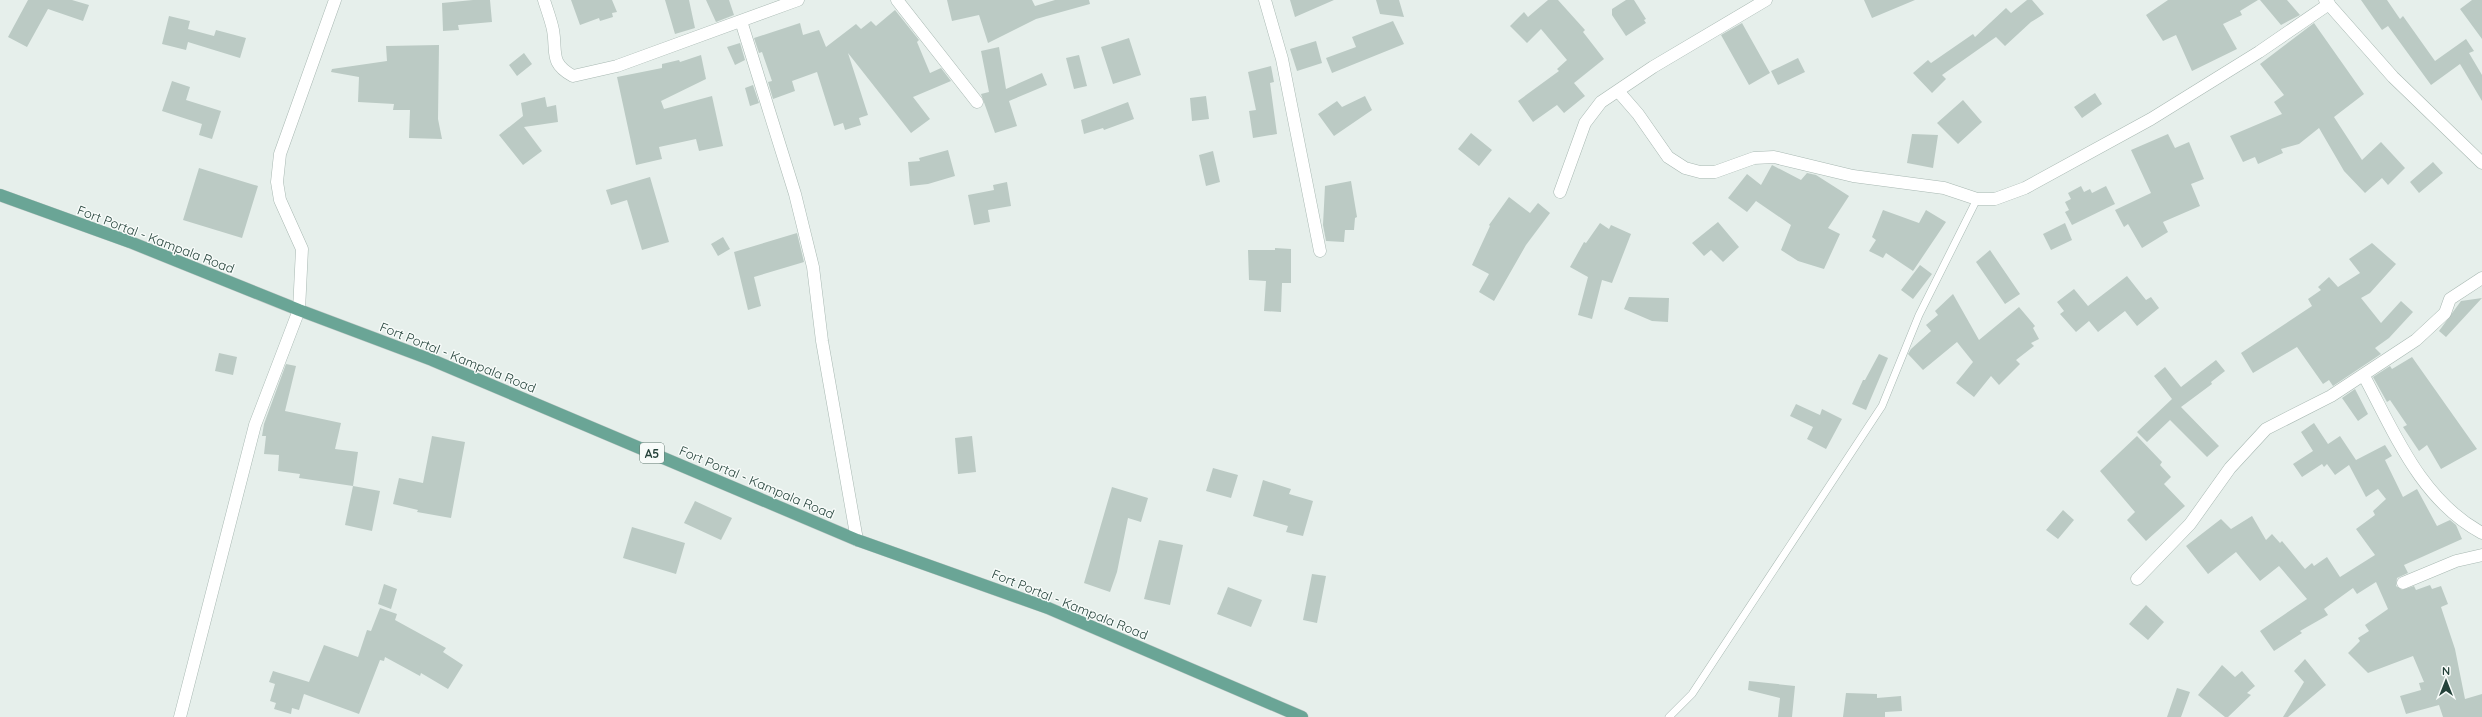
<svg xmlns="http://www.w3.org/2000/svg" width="2482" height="717" font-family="Quicksand,sans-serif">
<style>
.building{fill:#bbcac4}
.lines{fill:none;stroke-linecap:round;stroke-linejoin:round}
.service-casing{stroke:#a8b8b2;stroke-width:8}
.minor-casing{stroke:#a8b8b2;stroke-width:13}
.tertiary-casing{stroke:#a8b8b2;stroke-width:13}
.primary-casing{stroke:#c2cac8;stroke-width:13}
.service{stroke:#fff;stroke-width:7}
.minor{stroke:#fff;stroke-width:12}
.tertiary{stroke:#fff;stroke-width:12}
.primary{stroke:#6aa596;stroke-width:12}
.labels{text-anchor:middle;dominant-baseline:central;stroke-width:3;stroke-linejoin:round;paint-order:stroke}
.shield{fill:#f7fbf9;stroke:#637a73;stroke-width:1}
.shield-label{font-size:12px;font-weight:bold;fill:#24423a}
.street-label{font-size:13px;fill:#24423a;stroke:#f7fbf9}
</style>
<rect width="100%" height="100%" fill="#e6efeb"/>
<!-- building -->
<path class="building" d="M28,0H72L89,5L83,21L48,9L27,47L8,37Z
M473,0H490L492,22L458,25L459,30L443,31L442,3Z
M571,0H612L617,12L612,13L613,17L600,21L599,18L580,25Z
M665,0H689L695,28L675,34Z
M706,0H729L734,15L716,22Z
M947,0H1032L1035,6L1055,0H1089L1090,4L1036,19L988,43L979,15L952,21Z
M1290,0H1334L1295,17Z
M1376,0H1399L1404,17L1380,14Z
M1548,0H1558L1585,30L1583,32L1604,59L1574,83L1585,96L1564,113L1557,105L1533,122L1518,101L1559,71L1557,69L1567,60L1541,29L1527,43L1510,26L1524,12L1528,17Z
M1626,0H1634L1646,19L1644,20L1646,23L1626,36L1612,15V9Z
M1864,0H1915L1872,18Z
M2027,0H2032L2044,14L2031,22L2005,46L1996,37L1942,75L1946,79L1932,93L1913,73L1928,60L1931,63L1973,34L1975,37L2006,8L2011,13Z
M2168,0H2258L2240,11L2242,15L2223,24L2237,49L2192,71L2176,35L2163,41L2146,15Z
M2260,0H2287L2300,15L2281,25Z
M2361,0H2387L2400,19L2403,16L2435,61L2466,39L2474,51L2469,53L2482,75V101L2460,64L2431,85L2388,26L2382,30Z
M2472,0H2482V39L2460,9Z
M895,10L919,40L917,42L930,73L941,68L951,81L913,97L930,119L911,133L848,53L868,115L859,118L861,125L845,130L843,123L834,126L817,72L792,81L795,91L773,99L768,82L772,81L762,52L759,53L754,38L800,23L803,35L819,30L826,47L856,24L861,29L871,21L876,26Z
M169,16L190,21L188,29L214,36L216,30L246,38L240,58L188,42L186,50L162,44Z
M1393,21L1404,44L1332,73L1326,58L1356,47L1352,37Z
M1742,23L1770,73L1749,85L1721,35Z
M2314,23L2364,94L2334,117L2362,160L2381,142L2405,168L2388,185L2382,178L2365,193L2344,171L2319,128L2299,144L2281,149L2283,153L2258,164L2255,157L2243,162L2230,136L2282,114L2274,102L2284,95L2260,64Z
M1129,38L1141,75L1113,84L1101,47Z
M1316,41L1322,63L1297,71L1290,49Z
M740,43L745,60L735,65L727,47Z
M439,45L438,119L442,139L409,138L410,110H393L394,104L358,102L359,77L331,72L332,69L387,61L386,46Z
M999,47L1006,89L1042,73L1047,85L1009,101L1017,126L995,133L981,94L989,92L981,51Z
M524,53L532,64L517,76L509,65Z
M701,55L706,79L661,101L664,109L712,96L723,146L699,151L696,139L659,147L662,159L636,165L617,77L662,68V64L679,60L680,62Z
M1079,55L1087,86L1074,89L1066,58Z
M1798,58L1805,72L1778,85L1771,71Z
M1271,66L1274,82L1270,83L1277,134L1253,138L1249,111L1256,110L1248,72Z
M172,81L190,87L186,100L221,111L212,139L199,135L202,124L162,111Z
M753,85L759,103L750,106L745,88Z
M2095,93L2102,104L2082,118L2074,107Z
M1206,96L1209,119L1192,121L1190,98Z
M1365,96L1372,110L1334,136L1318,114L1337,101L1342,107Z
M545,97L547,107L556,105L558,122L524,127L542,151L523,165L499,135L523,116L521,103Z
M1963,100L1982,122L1958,144L1937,123Z
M1128,102L1134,119L1104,130L1103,128L1084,134L1081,120Z
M1471,133L1492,150L1479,166L1458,149Z
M1912,134L1938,135L1933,168L1907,163Z
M2168,134L2175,148L2189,142L2204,179L2191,184L2200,206L2163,222L2168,232L2142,248L2128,224L2124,227L2115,210L2151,193L2131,150Z
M948,150L955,176L928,184L910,186L908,162L920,161L919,158Z
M1213,151L1220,182L1206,186L1199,155Z
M2433,162L2443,173L2419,193L2410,182Z
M1772,165L1801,180L1807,173L1816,175L1849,196L1828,228L1840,234L1824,269L1798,261L1781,250L1791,225L1756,201L1747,212L1728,198L1747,174L1761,185Z
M199,168L258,186L242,238L183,220Z
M650,177L669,242L642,250L627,200L611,205L606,190Z
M1351,181L1357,217L1355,218L1354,230H1345L1344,242L1326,241L1323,225L1325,186Z
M1007,182L1011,206L988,210L990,222L974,225L968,195L994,190L993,185Z
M2081,186L2084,192L2090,189L2092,193L2106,186L2115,204L2072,225L2065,212L2069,210L2065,202L2071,199L2068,193Z
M1509,197L1530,213L1538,203L1550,213L1526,245L1494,301L1479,292L1489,274L1472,265L1490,226L1489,225Z
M1883,210L1919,223L1926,210L1946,222L1913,271L1886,253L1883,258L1869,251L1876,240L1872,237Z
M1718,222L1739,247L1723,262L1711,250L1704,256L1692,243Z
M1600,223L1609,229L1611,225L1631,234L1612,283L1602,280L1592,319L1578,315L1588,277L1570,267L1584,242L1586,243Z
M2065,223L2072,240L2051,250L2043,234Z
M797,233L804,262L754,277L761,306L748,310L734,252Z
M723,237L730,249L718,256L711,244Z
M2372,243L2396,264L2370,293L2361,298L2381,323L2401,301L2413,312L2389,338L2375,348L2381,354L2333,386L2329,380L2323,384L2297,347L2253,373L2241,353L2312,306L2308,299L2321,290L2318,287L2329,277L2338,287L2360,273L2349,259Z
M1275,248L1291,249V283H1282L1281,312L1264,311L1266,281L1249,280L1248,250H1275Z
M1990,250L2020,294L2005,304L1976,262Z
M1920,265L1932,274L1913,299L1901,290Z
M2127,276L2146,300L2151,297L2159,308L2137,326L2125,311L2098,332L2089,321L2076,332L2060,314L2064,311L2057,302L2074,289L2088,306Z
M1953,294L1979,340L2019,307L2035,326L2033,328L2039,339L2031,343L2034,346L2016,360L2020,364L1999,385L1991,376L1974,397L1956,383L1973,362L1957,342L1923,370L1908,354L1911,349L1931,331L1926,325L1938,315L1935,311Z
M1629,297L1669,298L1668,322L1652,321L1624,309Z
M2482,298L2446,337L2439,331L2461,301Z
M219,353L237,357L233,375L215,371Z
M1879,354L1888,358L1866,410L1852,404L1863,380H1865Z
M2412,357L2477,449L2441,469L2427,445L2419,451L2403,427L2407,425L2390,400L2387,402L2373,377L2390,366L2392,369Z
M2216,360L2225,371L2211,382L2212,384L2181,407L2219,446L2207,457L2170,420L2147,442L2137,432L2172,399L2154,376L2165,367L2181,387Z
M286,364L296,366L285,411L341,423L335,449L358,452L353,486L299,478L300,474L278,471L279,455L264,454L266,436H262L264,424Z
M2355,389L2368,414L2358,421L2342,398Z
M1796,404L1820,415L1822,409L1842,419L1826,449L1807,439L1813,427L1790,416Z
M2314,423L2328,444L2340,436L2356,460L2385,445L2392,456L2385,460L2403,497L2417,489L2437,526L2450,520L2456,525L2462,539L2404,565L2408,573L2397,578L2396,586L2402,590L2414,586L2416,590L2430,585L2432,589L2441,586L2448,604L2441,607L2455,649L2465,699L2482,694V717H2443L2439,705L2406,714L2400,696L2421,690L2419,683L2424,682L2413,656L2368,673L2348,653L2360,641L2358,638L2369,631L2365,625L2388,609L2376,582L2357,594L2353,588L2324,609L2328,615L2300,631L2302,633L2274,651L2260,631L2307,599L2279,566L2260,581L2236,552L2208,574L2186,546L2221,519L2231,529L2252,516L2266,540L2272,534L2280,543L2282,541L2305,569L2312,563L2314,566L2327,557L2340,577L2375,555L2356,529L2375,515L2373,511L2386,499L2378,489L2366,497L2349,465L2335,475L2327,464L2324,467L2322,464L2302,477L2293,464L2313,451L2301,432Z
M432,436L465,442L451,518L417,512L418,510L393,504L399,478L423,483Z
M972,436L976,472L958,474L955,438Z
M2137,436L2162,462L2160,465L2171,477L2164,484L2185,506L2146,541L2127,520L2135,512L2100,471Z
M1213,468L1238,475L1231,498L1206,491Z
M1263,480L1291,489L1289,494L1313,501L1303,536L1286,532L1288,526L1253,516Z
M353,486L380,491L372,531L345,525Z
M1112,487L1148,498L1141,522L1128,518L1117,572L1110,592L1084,583Z
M695,501L732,518L721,540L684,523Z
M2063,510L2074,520L2058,539L2046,530Z
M632,527L685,543L676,574L623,558Z
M1159,540L1183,545L1170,605L1144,599Z
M1312,574L1326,576L1317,623L1303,620Z
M384,584L397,589L391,609L378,604Z
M1228,587L1262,600L1251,627L1217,614Z
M2146,605L2164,622L2148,640L2129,624Z
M380,608L397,614L395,620L446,648L443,652L463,665L448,689L421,673L420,676L385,657L384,661L380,660L359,714L304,694L299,710L292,708L291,714L274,709L276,703L270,701L275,684L269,682L273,671L309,682L324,645L358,657L367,630L371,631Z
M2305,659L2326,685L2288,717H2283L2304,682L2294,671Z
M2222,665L2235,677L2242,671L2255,686L2247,693L2251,695L2228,717H2225L2198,695Z
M1749,681L1795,686L1792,717H1778L1780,698L1748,690Z
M2177,688L2190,692L2181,717H2167Z
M1846,693L1877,694V698L1901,696L1902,711L1885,712V717H1843Z"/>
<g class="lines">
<defs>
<path id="service" d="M1669,717L1692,694L1882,406L1919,315L1977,199"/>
<path id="minor" d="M544,0C547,10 551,20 553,30C557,52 549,63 573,76L617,66L798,0
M897,0L977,102
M1265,0L1282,59L1320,251
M741,21L795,194L813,267L822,341L857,540
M1618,91L1638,114L1668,157L1685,168L1700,172H1715L1754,158L1774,157L1853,176L1944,188L1977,199H1995L2025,188L2151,119L2259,52L2329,4
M1560,192L1585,123L1601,102L1653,67L1766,0
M2364,376C2395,434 2421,500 2482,533
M2137,579L2190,524L2230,468L2266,429L2331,396L2416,340L2445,313L2450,299L2482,278
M2403,583L2456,561L2482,555
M180,717L255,425L299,310L302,249L280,200L277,182L280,154L335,0"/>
<path id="tertiary" d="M2325,0L2393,77L2482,163"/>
<path id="primary" d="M0,195L130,242L299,310L432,360L857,540L1048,608L1302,717"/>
</defs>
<!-- service casing -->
<use href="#service" class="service-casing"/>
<!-- minor casing -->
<use href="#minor" class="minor-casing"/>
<!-- tertiary casing -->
<use href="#tertiary" class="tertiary-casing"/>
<!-- primary casing -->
<use href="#primary" class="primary-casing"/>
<!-- service -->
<use href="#service" class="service"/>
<!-- minor -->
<use href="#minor" class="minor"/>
<!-- tertiary -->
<use href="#tertiary" class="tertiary"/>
<!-- primary -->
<use href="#primary" class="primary"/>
</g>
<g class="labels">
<!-- shield labels -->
<rect class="shield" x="640" y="443" width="24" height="20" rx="3"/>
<g class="shield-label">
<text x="652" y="453">A5</text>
</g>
<!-- street labels -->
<g class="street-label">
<text transform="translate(156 239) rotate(21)">Fort Portal - Kampala Road</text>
<text transform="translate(458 357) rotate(22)">Fort Portal - Kampala Road</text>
<text transform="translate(757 482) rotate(23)">Fort Portal - Kampala Road</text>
<text transform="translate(1070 604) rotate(22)">Fort Portal - Kampala Road</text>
</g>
</g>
<!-- north arrow -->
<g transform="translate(2446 681)" stroke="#f7fbf9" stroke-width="3" paint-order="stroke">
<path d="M0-3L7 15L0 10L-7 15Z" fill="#24423a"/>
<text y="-6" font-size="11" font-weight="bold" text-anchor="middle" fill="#24423a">N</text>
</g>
</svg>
